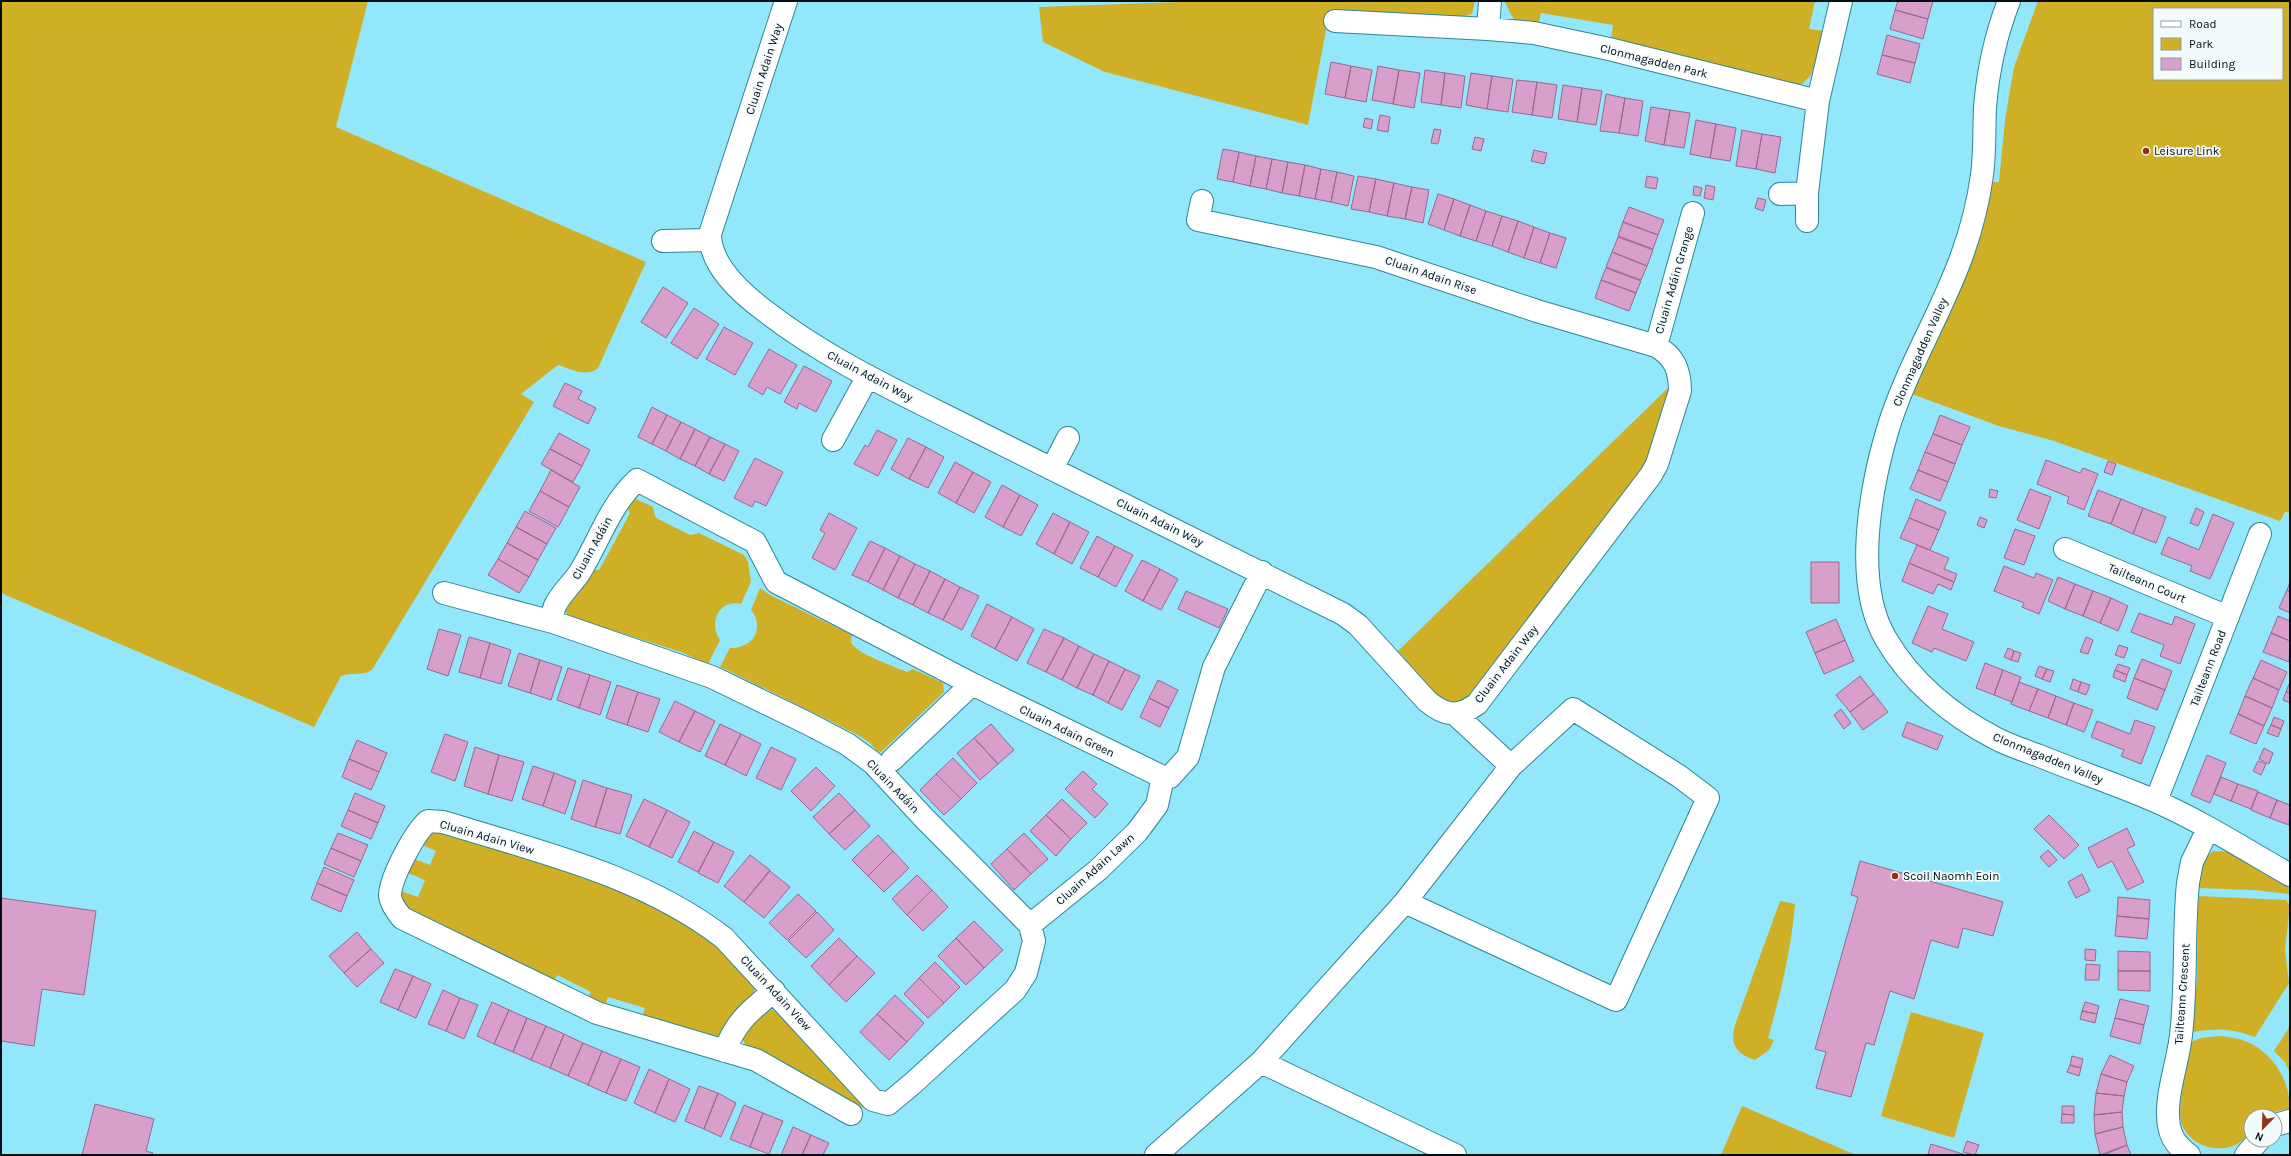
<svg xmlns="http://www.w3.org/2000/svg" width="2291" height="1156" font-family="Karla,sans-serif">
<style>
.green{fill:#cfaf26;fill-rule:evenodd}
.building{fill:#d79fca;stroke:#9a678f}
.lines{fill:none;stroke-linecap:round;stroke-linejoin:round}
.minor-casing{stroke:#2d8598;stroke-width:24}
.minor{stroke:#fff;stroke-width:22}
.poi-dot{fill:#983016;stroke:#f3fafc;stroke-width:1.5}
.labels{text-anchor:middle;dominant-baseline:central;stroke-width:3.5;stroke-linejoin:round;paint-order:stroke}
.street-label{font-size:12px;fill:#000e14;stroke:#f3fafc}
.poi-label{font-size:12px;fill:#000e14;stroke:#f3fafc;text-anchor:start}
</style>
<rect width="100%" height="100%" fill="#93e7fb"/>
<!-- green -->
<path class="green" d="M1,1H368L336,127L646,262L598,368C587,378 571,369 558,365L521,394L534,402L372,670C363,676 351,672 341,676L314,727L1,593Z
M1208,1H1475L1472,14L1461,17L1327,25L1308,125L1105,72L1043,42L1039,7Z
M1505,1H1815L1809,29L1825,31L1811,75L1802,84L1788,85L1611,39L1613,25L1541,13L1538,26C1516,24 1513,22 1505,1Z
M2038,1H2290V513L2285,512L2280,521L2054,441L1999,426L1909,393L1991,182H1999L2005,120L2014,67ZM2154,9H2282V79H2154Z
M1669,387L1672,400L1638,483L1470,702L1446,705L1398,651Z
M636,499L653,507L655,516L658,519L690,535L699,533L744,555L748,562L751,582L741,604C719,599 708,623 720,640L708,664L681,652L568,616L564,607L592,570H599L602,565L630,513L626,506Z
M760,588L770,595L848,633L852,635C852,638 850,641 852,644C860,655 894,666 907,672L913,669L943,683L944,692L881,752L877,751L870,743L858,735L725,669L720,667L730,648C734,648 738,648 742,646C759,641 761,621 751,610Z
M441,831L611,885L705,934L755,985L754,995L736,1010L720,1035L712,1038L642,1017L645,1008L608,997L605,1006L587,999L591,992L557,975L553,982L408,910L399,902L401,891L418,897L425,880L408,873L414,859L430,865L436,851L420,844L429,835Z
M2213,851L2231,852L2290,888V894L2253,890L2198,888C2198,872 2201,862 2213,851Z
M2198,896L2286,900L2290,906L2285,950L2289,983L2255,1037C2230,1028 2217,1028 2192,1032L2197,980Z
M1780,901L1795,904C1791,950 1781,993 1768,1038L1774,1040L1769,1050L1755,1060C1735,1053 1730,1044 1735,1025Z
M770,1009L784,1015L866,1104L864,1108L759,1051C749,1048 744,1047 742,1036L751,1025Z
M1911,1012L1984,1033L1954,1138L1881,1116Z
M2290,1026V1073L2285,1062L2274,1051Z
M2220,1036C2228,1037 2237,1038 2245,1041C2273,1052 2290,1080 2290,1109C2275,1110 2267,1116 2251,1116C2251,1120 2252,1125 2251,1128C2250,1132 2247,1136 2244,1139C2227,1156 2192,1149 2182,1125C2176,1109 2188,1061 2191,1042L2201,1038Z
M1742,1106L1856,1155H1721Z"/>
<!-- building -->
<path class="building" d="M1898,1H1933L1928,19L1895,10Z
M1895,10L1928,19L1923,39L1890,29Z
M1887,35L1920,44L1915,63L1882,55Z
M1882,55L1915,63L1910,83L1877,74Z
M1331,62L1351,66L1345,98L1325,94Z
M1351,66L1372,70L1366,102L1345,98Z
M1378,66L1399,70L1393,104L1372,100Z
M1399,70L1420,73L1414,108L1393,104Z
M1425,70L1445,73L1441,105L1421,102Z
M1445,73L1465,76L1461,108L1441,105Z
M1471,73L1492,76L1487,109L1466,105Z
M1492,76L1513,79L1508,112L1487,109Z
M1517,80L1537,82L1532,115L1512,112Z
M1537,82L1557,85L1552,118L1532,115Z
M1563,85L1582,88L1577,122L1558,119Z
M1582,88L1602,91L1596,125L1577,122Z
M1606,94L1625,98L1619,133L1600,131Z
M1625,98L1643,101L1638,136L1619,133Z
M1651,107L1670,110L1664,145L1645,141Z
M1670,110L1690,113L1684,148L1664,145Z
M1380,115L1390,117L1388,132L1377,130Z
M1365,118L1373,120L1371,129L1363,127Z
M1696,120L1716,124L1710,158L1690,154Z
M1716,124L1736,128L1730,161L1710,158Z
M1434,129L1441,130L1438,144L1431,143Z
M1742,130L1762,134L1756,169L1736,166Z
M1762,134L1781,137L1775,173L1756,169Z
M1475,137L1484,139L1481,151L1472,149Z
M1223,149L1239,152L1233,182L1217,179Z
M1534,150L1547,153L1544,164L1531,161Z
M1239,152L1256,156L1250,186L1233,182Z
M1256,156L1272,159L1266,189L1250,186Z
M1272,159L1288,162L1282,193L1266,189Z
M1288,162L1305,165L1299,196L1282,193Z
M1305,165L1321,169L1315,199L1299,196Z
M1321,169L1337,172L1331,202L1315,199Z
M1337,172L1354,176L1348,206L1331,202Z
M1358,176L1376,179L1369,212L1351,209Z
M1647,176L1658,178L1656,189L1645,187Z
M1376,179L1394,183L1387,216L1369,212Z
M1394,183L1412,187L1405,219L1387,216Z
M1706,185L1715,187L1713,200L1704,198Z
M1694,186L1702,188L1700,196L1693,195Z
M1412,187L1429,190L1423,223L1405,219Z
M1438,194L1454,199L1444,230L1428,224Z
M1758,198L1766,200L1763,211L1755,208Z
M1454,199L1470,205L1460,236L1444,230Z
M1470,205L1486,211L1476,241L1460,236Z
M1629,207L1664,220L1658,235L1623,222Z
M1486,211L1502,216L1492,246L1476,241Z
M1502,216L1518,221L1508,252L1492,246Z
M1518,221L1534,227L1524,258L1508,252Z
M1623,222L1658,235L1653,249L1618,236Z
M1534,227L1550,233L1540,263L1524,258Z
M1550,233L1566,238L1556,268L1540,263Z
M1618,237L1653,250L1647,266L1612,252Z
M1612,252L1647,266L1641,280L1606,267Z
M1606,268L1641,281L1636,293L1601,280Z
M1601,280L1636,293L1629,311L1595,298Z
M663,287L688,303L666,338L641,322Z
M694,308L719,324L697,359L671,343Z
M724,327L753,343L735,375L706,359Z
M769,349L797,365L780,394L767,387L763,395L748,386Z
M804,366L832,381L816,412L799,403L797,409L784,402Z
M565,383L582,391L578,399L596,408L588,424L553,406Z
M652,407L667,415L652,444L638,437Z
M667,415L681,422L666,451L652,444Z
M1940,415L1970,427L1962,445L1933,434Z
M681,422L695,429L680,459L666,451Z
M695,429L710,437L695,466L680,459Z
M877,430L897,440L878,476L854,464L865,445L868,447Z
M559,433L590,450L582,466L550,449Z
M1933,434L1962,445L1955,464L1925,452Z
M710,437L725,444L709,474L695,466Z
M908,438L926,447L909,479L891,469Z
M725,444L739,451L724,481L709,474Z
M926,447L944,457L928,488L909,479Z
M550,449L582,466L573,482L541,464Z
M1925,452L1955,464L1948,482L1918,470Z
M755,458L783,472L766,506L755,501L752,507L734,498Z
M2046,460L2080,473L2083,468L2098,474L2084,510L2067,503L2069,497L2037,484Z
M2108,461L2116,464L2112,475L2104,472Z
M955,462L973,472L956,503L938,493Z
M551,470L580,487L569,507L540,491Z
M1918,470L1948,482L1940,501L1910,489Z
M973,472L991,482L974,513L956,503Z
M1002,485L1020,495L1003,527L985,517Z
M1990,489L1998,491L1996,498L1989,497Z
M2030,489L2051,497L2039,529L2017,520Z
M2098,490L2121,499L2111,524L2088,516Z
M540,491L569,507L558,527L529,511Z
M1020,495L1038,505L1021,536L1003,527Z
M1916,499L1946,512L1939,530L1909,518Z
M2121,499L2143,508L2133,534L2111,524Z
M2143,508L2166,517L2156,543L2133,534Z
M2196,508L2204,512L2198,526L2190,523Z
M525,511L556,528L547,544L516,527Z
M829,513L857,528L835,570L812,558L825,533L820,530Z
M1053,513L1070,522L1054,554L1036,544Z
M2213,514L2234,523L2210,579L2190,571L2192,566L2161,554L2168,537L2199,550Z
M1980,517L1987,520L1984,528L1977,525Z
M1909,518L1939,530L1930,550L1900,538Z
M1070,522L1089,532L1072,564L1054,554Z
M516,527L547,544L538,560L507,543Z
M2015,529L2035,536L2024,565L2004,558Z
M1097,536L1115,546L1098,577L1080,568Z
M870,541L885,548L868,582L852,575Z
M507,543L538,560L529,577L498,559Z
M1917,545L1949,558L1944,569L1957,574L1954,582L1909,563Z
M1115,546L1133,555L1116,587L1098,577Z
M885,548L900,556L883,590L868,582Z
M900,556L915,564L898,598L883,590Z
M498,559L529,577L519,593L488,575Z
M1142,560L1160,569L1143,601L1125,591Z
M1811,562H1839V603H1811Z
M1909,563L1954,582L1951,590L1938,584L1933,594L1902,581Z
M915,564L930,571L913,605L898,598Z
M2004,566L2034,578L2036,573L2053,580L2039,614L2022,607L2024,603L1994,591Z
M1160,569L1178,579L1161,610L1143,601Z
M930,571L945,579L928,613L913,605Z
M2058,577L2075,584L2065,609L2048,601Z
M945,579L960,587L943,620L928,613Z
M2290,582V592L2287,590Z
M2075,584L2093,591L2083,616L2065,609Z
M960,587L979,596L962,630L943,620Z
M2287,590L2290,592V613L2279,608Z
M1186,591L1228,609L1219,628L1178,609Z
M2093,591L2111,598L2100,623L2083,616Z
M2111,598L2128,606L2118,631L2100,623Z
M987,604L1012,617L995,649L971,636Z
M1928,606L1948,614L1942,629L1974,642L1966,661L1934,648L1932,652L1912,643Z
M2139,613L2172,625L2175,616L2195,624L2180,664L2160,656L2164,645L2131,632Z
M2278,616L2290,621V641L2271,633Z
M1012,617L1034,629L1017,661L995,649Z
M1836,619L1845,640L1815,653L1806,632Z
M439,629L461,635L448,676L427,669Z
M1044,629L1064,638L1046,672L1027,663Z
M2271,633L2290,641L2289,662L2263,652Z
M469,637L490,643L480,678L459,672Z
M2086,637L2093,640L2088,654L2080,652Z
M1064,638L1079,646L1062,680L1046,672Z
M1845,640L1854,661L1824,674L1815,653Z
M490,643L511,650L501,684L480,678Z
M2119,645L2128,648L2124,658L2115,655Z
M1079,646L1094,654L1077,688L1062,680Z
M2008,648L2014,651L2011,660L2004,657Z
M2014,651L2021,653L2018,662L2011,660Z
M519,653L540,660L530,693L508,686Z
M1094,654L1109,661L1093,695L1077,688Z
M2142,659L2172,671L2165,690L2134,678Z
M540,660L562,667L551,700L530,693Z
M2261,660L2287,672L2279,690L2253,678Z
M1109,661L1125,669L1108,703L1093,695Z
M1985,663L2003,670L1994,695L1976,688Z
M2118,664L2130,668L2127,675L2115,670Z
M2039,666L2047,669L2042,679L2035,676Z
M568,668L590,675L579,708L557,700Z
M1125,669L1140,676L1122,710L1108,703Z
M2047,669L2054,671L2050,682L2042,679Z
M2003,670L2021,677L2012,702L1994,695Z
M2115,670L2127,675L2125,682L2113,677Z
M590,675L611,682L600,715L579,708Z
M1860,676L1874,694L1850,712L1836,695Z
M2134,678L2165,690L2157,710L2127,698Z
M2253,678L2279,690L2272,708L2245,696Z
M2073,679L2081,682L2078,692L2070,689Z
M1158,680L1178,690L1169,708L1149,698Z
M2019,682L2038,689L2029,711L2011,704Z
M2081,682L2090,685L2086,695L2078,692Z
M2289,684H2290V693L2286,692Z
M617,685L638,692L627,725L606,718Z
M2038,689L2056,696L2048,718L2029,711Z
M638,692L660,699L648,732L627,725Z
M2286,692L2290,693V703L2283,700Z
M1874,694L1888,712L1863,730L1850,712Z
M2056,696L2074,703L2066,725L2048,718Z
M2245,696L2272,708L2264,726L2238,714Z
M1149,698L1169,708L1160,727L1140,717Z
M675,701L695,711L679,742L659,732Z
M2074,703L2093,710L2084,732L2066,725Z
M1841,709L1851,723L1844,729L1834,715Z
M695,711L715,721L700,752L679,742Z
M2238,714L2264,726L2256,744L2230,733Z
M2274,717L2284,721L2281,729L2271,725Z
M2135,720L2155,727L2141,764L2121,756L2124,750L2091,737L2097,721L2130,734Z
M1907,722L1943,736L1937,750L1902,736Z
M720,724L741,734L725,765L705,756Z
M991,724L1014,750L998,764L974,738Z
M2271,725L2281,729L2278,737L2267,733Z
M445,734L468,742L455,781L431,772Z
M741,734L761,744L746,776L725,765Z
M974,738L998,764L980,780L957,753Z
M357,740L387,753L379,772L349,759Z
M475,747L499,755L488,794L464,786Z
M771,747L796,759L781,790L756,778Z
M2264,748L2273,753L2269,764L2259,759Z
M499,755L524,762L512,801L488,794Z
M2207,755L2226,763L2210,803L2191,795Z
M953,758L977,783L961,799L936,774Z
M349,759L379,772L371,790L342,777Z
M2258,761L2266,764L2261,775L2253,771Z
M533,766L554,773L543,806L522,799Z
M816,767L835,786L811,811L791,791Z
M1083,771L1097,784L1092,789L1108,804L1095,818L1065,789Z
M554,773L576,781L565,814L543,806Z
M936,774L961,799L944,815L920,790Z
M2221,777L2238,784L2231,801L2214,794Z
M583,780L607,788L595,827L571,819Z
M2238,784L2258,791L2251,809L2231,801Z
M607,788L632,795L620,834L595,827Z
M2258,792L2277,800L2270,818L2251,810Z
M355,793L385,806L378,823L348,810Z
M839,793L855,810L829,834L813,817Z
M644,799L667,810L649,847L626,836Z
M1062,799L1087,823L1071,839L1046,815Z
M2277,800L2290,805L2289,825L2270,818Z
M348,810L378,823L371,839L341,826Z
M667,810L690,822L672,858L649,847Z
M855,810L870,826L845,850L829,834Z
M1046,815L1071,839L1056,856L1030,831Z
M2049,815L2079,845L2064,859L2034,829Z
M2127,828L2135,845L2127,849L2144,882L2127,890L2112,861L2098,868L2088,848Z
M694,831L714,842L698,872L678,862Z
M338,833L368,845L361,861L331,848Z
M1024,833L1048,859L1031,874L1007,849Z
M878,835L893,851L868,876L852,860Z
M714,842L734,852L718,883L698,873Z
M331,848L361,861L354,877L324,864Z
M1007,849L1031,874L1014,890L991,864Z
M2048,850L2057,860L2049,867L2040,857Z
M893,851L909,868L884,892L868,876Z
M750,855L770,870L744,902L724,886Z
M1860,861L2003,902L1993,936L1963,928L1958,948L1931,940L1914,999L1890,991L1874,1045L1866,1043L1851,1097L1816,1088L1826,1052L1815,1049L1858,897L1851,895Z
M324,867L354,880L347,896L317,883Z
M770,871L790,887L764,918L744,902Z
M2082,874L2090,891L2076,898L2068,882Z
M917,875L932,890L907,915L892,899Z
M317,883L347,896L341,912L311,899Z
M932,890L948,907L923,931L907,915Z
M798,894L816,911L787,940L769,923Z
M2118,897L2150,900L2149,919L2117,916Z
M1,898L96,911L84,995L42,989L34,1046L1,1041Z
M817,912L834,930L806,958L788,941Z
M2117,916L2149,919L2147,939L2115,936Z
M974,921L1003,950L984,968L956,938Z
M357,932L371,949L344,973L329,956Z
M839,938L857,956L829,985L811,966Z
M956,938L984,968L966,985L938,956Z
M371,949L384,963L357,987L344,973Z
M2085,949L2096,950L2095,961L2085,960Z
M2118,951L2150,952V971H2118Z
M857,956L875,973L846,1002L829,985Z
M935,962L960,987L944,1003L919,978Z
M2086,964L2100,965L2099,980H2085Z
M395,969L413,976L398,1010L380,1002Z
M2118,971H2150V991L2118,990Z
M413,976L431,984L416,1018L398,1010Z
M919,978L944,1003L928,1018L904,994Z
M443,990L460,998L446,1031L428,1024Z
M895,995L924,1023L907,1042L877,1014Z
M460,998L478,1005L464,1039L446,1031Z
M2120,999L2149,1006L2144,1025L2115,1018Z
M492,1002L509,1010L494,1044L477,1036Z
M2085,1002L2099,1006L2097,1014L2082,1011Z
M509,1010L527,1018L513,1052L494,1044Z
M2082,1011L2097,1014L2095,1023L2080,1019Z
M877,1014L907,1042L889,1060L860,1032Z
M527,1018L546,1026L531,1060L513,1052Z
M2115,1018L2144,1025L2140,1044L2110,1036Z
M546,1026L564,1034L550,1068L531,1060Z
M564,1034L583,1043L568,1076L550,1068Z
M583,1043L602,1051L588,1085L568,1076Z
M602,1051L621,1059L606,1093L588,1085Z
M2110,1055L2134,1066L2127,1082L2101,1074Z
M2072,1056L2083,1059L2081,1068L2070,1065Z
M621,1059L640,1067L626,1101L606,1093Z
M2070,1065L2081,1068L2079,1076L2067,1072Z
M649,1069L669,1079L655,1113L634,1103Z
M2101,1074L2127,1082L2124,1096L2096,1093Z
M669,1079L690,1089L675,1122L655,1113Z
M699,1086L718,1093L704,1129L685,1121Z
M718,1093L736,1103L721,1137L704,1129Z
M2096,1093L2124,1096L2122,1112L2094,1115Z
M95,1104L154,1119L146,1151L153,1153L152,1155H82Z
M744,1105L763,1113L750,1147L730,1139Z
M2062,1106H2074V1115L2062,1114Z
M2122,1112L2123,1127L2095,1134L2094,1115Z
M763,1113L783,1121L769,1154L750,1147Z
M2062,1114L2074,1115V1123H2061Z
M793,1127L811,1135L802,1155H781Z
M2123,1127L2127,1145L2100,1155L2095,1134Z
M811,1135L829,1143L823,1155H802Z
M1967,1141L1979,1145L1975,1155L1963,1152Z
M1931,1144L1966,1155H1933L1928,1154Z
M2127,1145L2131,1155H2103Z"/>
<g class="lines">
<defs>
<path id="minor" d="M786,1L710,234C710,266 741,293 765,311C829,361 905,395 978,432C1099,493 1222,553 1343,614L1358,625L1427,701C1445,716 1458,718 1477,704L1651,475L1657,464L1680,391C1680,370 1674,356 1656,346L1537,311L1376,257L1198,220L1202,201
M2009,1C1996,34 1988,71 1985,107C1984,129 1985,153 1982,175C1978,204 1971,231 1961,258C1939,318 1905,371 1887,432C1870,490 1853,584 1886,639C1910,681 1952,716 1995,738C2008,745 2023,750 2037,755C2076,771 2116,784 2155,801C2201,821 2246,850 2290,875
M1335,21L1488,29L1534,33L1609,49L1818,101
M1488,29L1490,1
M1780,194L1807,193
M1807,221V193L1818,101L1841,1
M663,241L710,240
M1656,346L1693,213
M833,440L868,376
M1052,469L1068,438
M2065,549L2228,617
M444,593L553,622
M972,684L1163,777
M1455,714L1511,766L1573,709L1679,776L1708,798L1616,1000L1405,902L1511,766
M892,760L972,684L776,582L755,542L637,480C610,505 599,541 580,572C573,583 562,592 556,604C553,608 553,616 553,622L712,677L807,723L847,744L873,763L924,818L1030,925
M2156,801L2260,534
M1405,902L1261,1062L1455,1155
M725,1051C735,1022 751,1010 774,991
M851,1114L756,1060L597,1013L402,918C397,912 391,904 390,896C390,878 415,832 428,821L443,822C540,852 642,875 724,938L873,1100L888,1104L912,1084L1015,990L1026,973L1034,941L1030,925L1098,870L1137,832L1157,805L1163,777H1170L1188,757L1214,667L1262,572
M2275,1125L2290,1121
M1156,1155L1261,1062
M2189,1155C2179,1148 2171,1139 2169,1126C2164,1097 2178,1064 2181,1035C2187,985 2183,933 2188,883L2192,862L2208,829
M2246,1155L2259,1140"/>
</defs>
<!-- minor casing -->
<use href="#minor" class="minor-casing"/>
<!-- minor -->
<use href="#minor" class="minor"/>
</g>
<!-- markers -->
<g class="poi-dot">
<circle cx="2146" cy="151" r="4"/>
<circle cx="1895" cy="876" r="4"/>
</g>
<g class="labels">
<!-- street labels -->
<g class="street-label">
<text transform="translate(1654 61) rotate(14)">Clonmagadden Park</text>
<text transform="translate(764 69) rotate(-72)">Cluain Adain Way</text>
<text transform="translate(1431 275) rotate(19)">Cluain Adain Rise</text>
<text transform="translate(1674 280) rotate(-74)">Cluain Adáin Grange</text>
<text transform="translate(1920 352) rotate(-66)">Clonmagadden Valley</text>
<text transform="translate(870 376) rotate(28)">Cluain Adain Way</text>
<text transform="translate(1160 522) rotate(26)">Cluain Adain Way</text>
<text transform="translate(592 548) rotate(-61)">Cluain Adáin</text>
<text transform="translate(2147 583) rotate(23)">Tailteann Court</text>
<text transform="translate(1506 664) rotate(-52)">Cluain Adain Way</text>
<text transform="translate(2208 668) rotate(-69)">Tailteann Road</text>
<text transform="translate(1067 731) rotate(26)">Cluain Adain Green</text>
<text transform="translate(2048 758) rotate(22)">Clonmagadden Valley</text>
<text transform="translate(893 786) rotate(46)">Cluain Adáin</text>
<text transform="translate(487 837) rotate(16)">Cluain Adain View</text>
<text transform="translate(1095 869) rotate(-42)">Cluain Adain Lawn</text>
<text transform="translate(776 993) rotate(47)">Cluain Adain View</text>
<text transform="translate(2182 994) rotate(-86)">Tailteann Crescent</text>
</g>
<!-- poi labels -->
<g class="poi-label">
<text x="2154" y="151">Leisure Link</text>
<text x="1903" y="876">Scoil Naomh Eoin</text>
</g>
</g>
<!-- border -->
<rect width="2291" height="1156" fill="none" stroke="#000e14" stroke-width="4"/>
<!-- legend -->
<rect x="2153" y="8" width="130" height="72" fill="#f3fafc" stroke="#929c9f"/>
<rect x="2161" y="21" width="20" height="6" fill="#ffffff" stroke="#929c9f"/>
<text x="2189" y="28" font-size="12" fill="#000e14">Road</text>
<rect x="2161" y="38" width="20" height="12" fill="#cfaf26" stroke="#929c9f"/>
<text x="2189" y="48" font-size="12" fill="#000e14">Park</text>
<rect x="2161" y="58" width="20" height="12" fill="#d79fca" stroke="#929c9f"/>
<text x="2189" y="68" font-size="12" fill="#000e14">Building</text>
<!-- north arrow -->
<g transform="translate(2263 1128) rotate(203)"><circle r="19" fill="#f3fafc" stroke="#929c9f"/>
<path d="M0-3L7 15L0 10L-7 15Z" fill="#983016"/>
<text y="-6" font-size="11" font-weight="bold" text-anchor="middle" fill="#000e14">N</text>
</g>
</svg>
